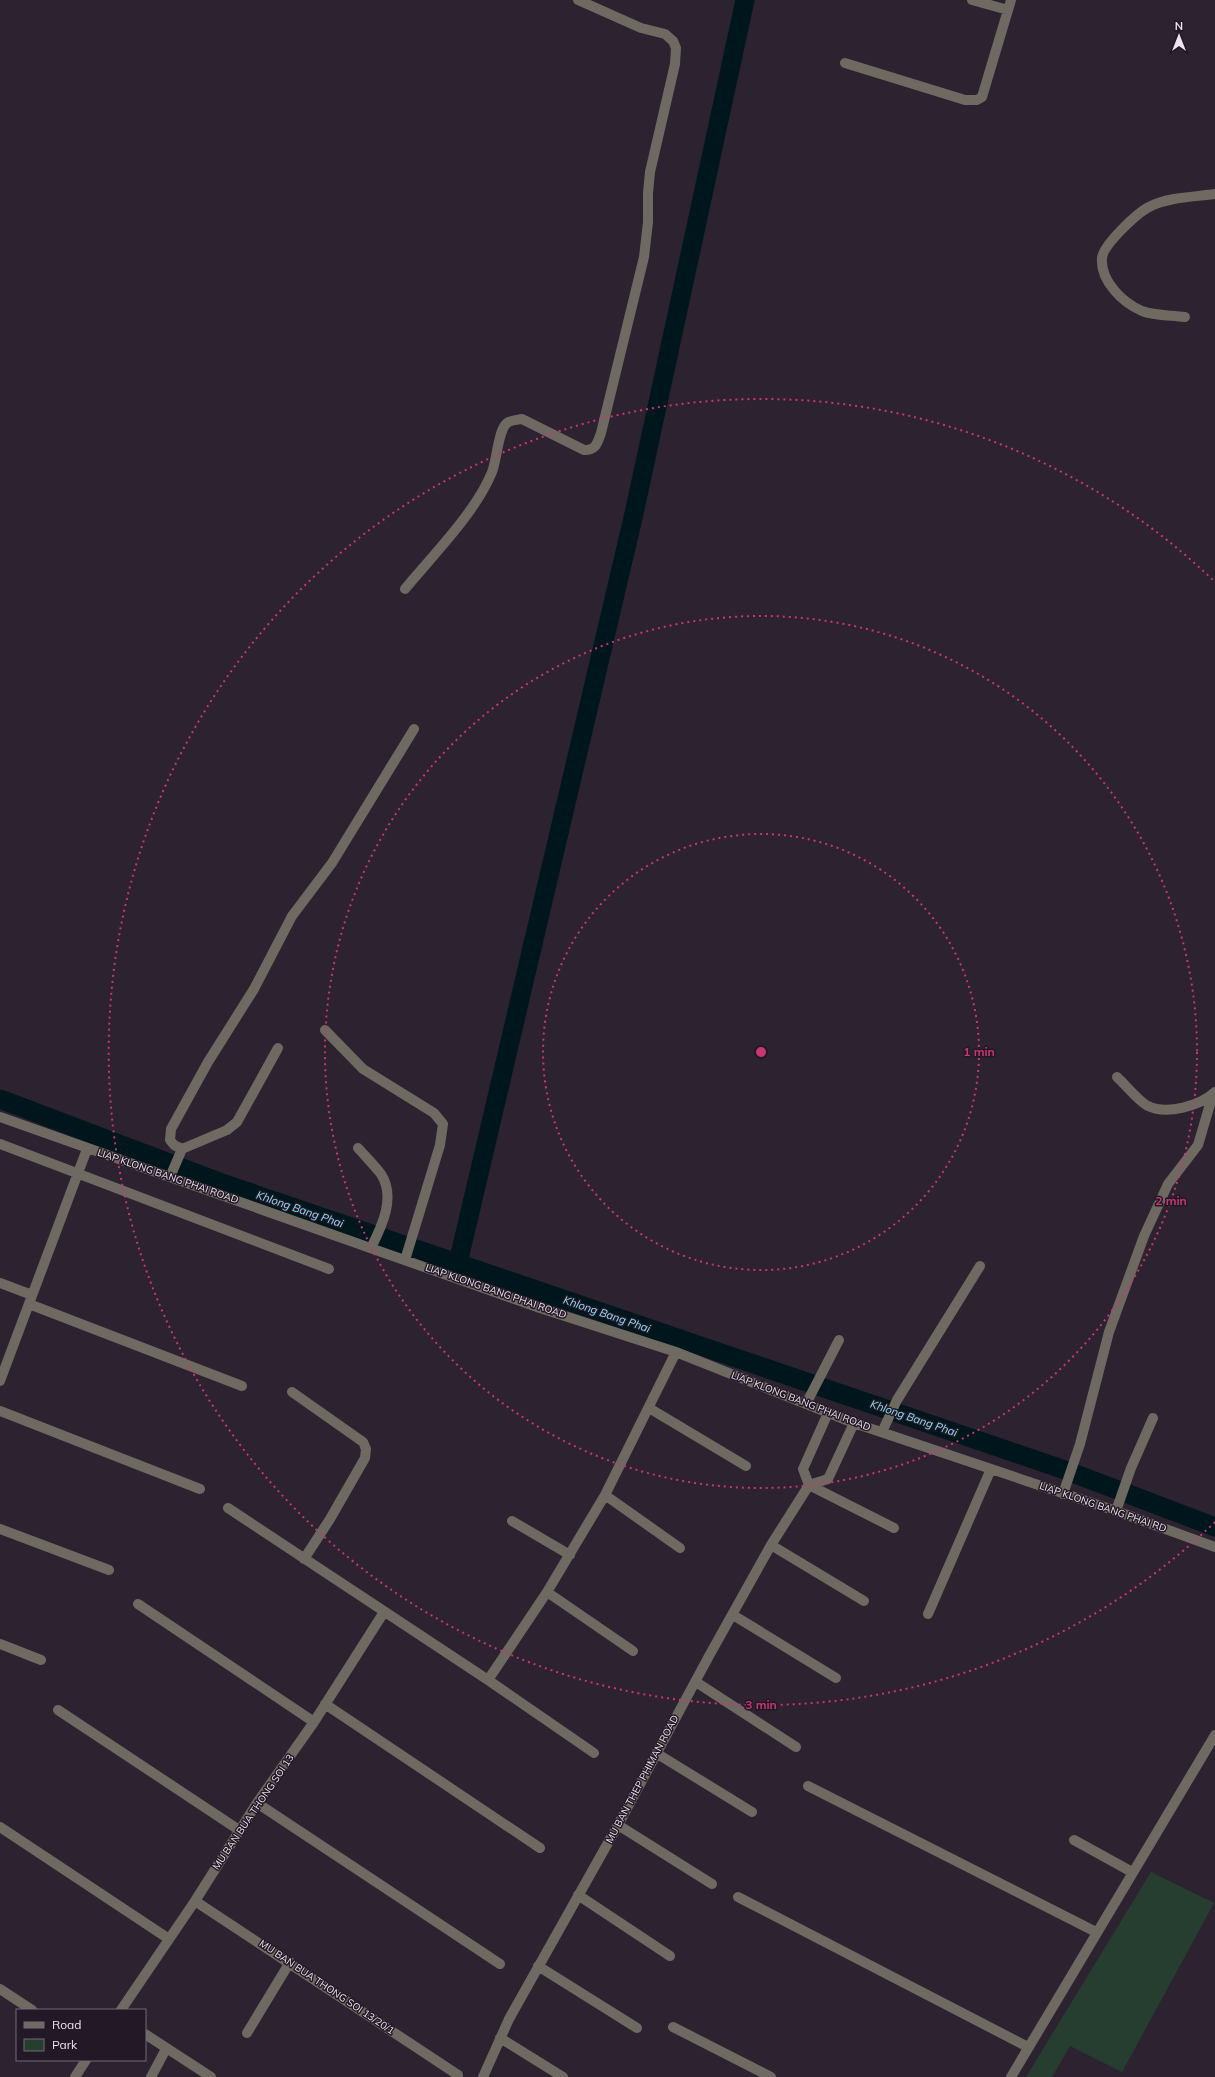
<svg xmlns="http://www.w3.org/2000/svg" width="1215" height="2077" font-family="Mulish,sans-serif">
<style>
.green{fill:#263e2f}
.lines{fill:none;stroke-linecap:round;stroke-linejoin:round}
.canal{stroke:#00161d;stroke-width:19}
.minor{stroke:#6e6a62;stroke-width:10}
.ring{fill:none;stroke:#c83771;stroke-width:2;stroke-dasharray:2 4}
.labels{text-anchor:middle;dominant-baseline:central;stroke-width:3;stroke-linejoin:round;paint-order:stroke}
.street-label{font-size:10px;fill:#ece4ee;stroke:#231826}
.water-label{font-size:11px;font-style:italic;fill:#8ce0f6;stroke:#231826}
.centre{fill:#c83771;stroke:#231826;stroke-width:2}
.ring-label{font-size:12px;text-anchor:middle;font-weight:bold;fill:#c83771;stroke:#231826;stroke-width:3;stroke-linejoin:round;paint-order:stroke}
</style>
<rect width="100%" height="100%" fill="#2d2230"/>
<!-- green -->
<path class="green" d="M1151,1872L1214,1903L1122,2072L1070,2046L1052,2077H1026Z"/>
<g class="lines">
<!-- canal -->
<path class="canal" d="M0,1099L219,1182L1065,1470L1215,1527
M458,1263L633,518L745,0"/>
<!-- minor -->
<path class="minor" d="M972,0L1008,10
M845,63L965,100H977L982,97L1011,0
M1185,317C1172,315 1155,316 1142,311C1123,303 1100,281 1102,258C1103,245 1137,213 1149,207C1168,197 1194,197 1215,194
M405,589C433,555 476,512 492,472C497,460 498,430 507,423C511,420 517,420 522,419L584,450C596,450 597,444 601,433L644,257L648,222V193L650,172L675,64L676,48L673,41L665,34L641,28L578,0
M325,1030L363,1069L434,1113L443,1124L440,1145L405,1260
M1117,1077C1125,1084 1139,1102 1148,1106C1167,1115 1200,1106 1215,1092
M0,1117L540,1308L676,1352L854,1423L1116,1511L1215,1547
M0,1144L329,1269
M358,1148C366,1157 374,1165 381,1174C396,1197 382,1226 371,1248
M182,1149L174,1145L170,1140L171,1129L176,1120L208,1062L254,989L292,916L332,863L414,729
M170,1177L182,1149L227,1130L237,1122L278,1048
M0,1283L32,1295
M29,1304L242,1386
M0,1381L87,1149
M292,1392L363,1442L366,1449L365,1458L330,1519L304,1559
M806,1404L839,1340
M649,1408L746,1466
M0,1411L200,1489
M882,1432L897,1400L980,1266
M809,1485L894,1528
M809,1485L803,1469L828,1413
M1063,1494L1080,1444L1109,1332L1144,1236L1168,1184L1198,1145L1213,1094
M605,1495L680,1548
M228,1508L488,1680L594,1753
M1116,1511L1131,1468L1153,1418
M512,1521L570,1555
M0,1529L109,1570
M771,1545L864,1601
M547,1592L633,1651
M138,1604L314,1722
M928,1614L991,1469
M733,1615L836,1678
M0,1644L41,1660
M488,1680L547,1592L605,1495L676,1352
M696,1682L796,1747
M325,1704L540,1848
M58,1710L239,1830
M656,1753L752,1812
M808,1786L1096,1932
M257,1803L500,1964
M618,1825L712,1884
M0,1827L169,1939
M1074,1840L1132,1872
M578,1895L670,1956
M738,1897L1028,2047
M195,1901L458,2075
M538,1966L637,2028
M0,1989L32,2010
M121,2010L195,1901L257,1803L314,1722L384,1612
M673,2027L771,2077
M247,2033L290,1962
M145,2034L211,2077
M500,2038L563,2077
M75,2077L86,2060
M151,2077L166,2049
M483,2077L509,2019L618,1825L709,1656L771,1545L809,1485L828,1479L854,1423
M1011,2077L1215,1735"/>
</g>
<!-- distance rings -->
<g class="ring">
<circle cx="761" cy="1052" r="218"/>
<circle cx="761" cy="1052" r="436"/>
<path d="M1215 1522A653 653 0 1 1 1215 582"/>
</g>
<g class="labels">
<!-- street labels -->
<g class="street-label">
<text transform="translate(168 1176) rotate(19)">LIAP KLONG BANG PHAI ROAD</text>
<text transform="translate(496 1291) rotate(19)">LIAP KLONG BANG PHAI ROAD</text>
<text transform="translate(801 1401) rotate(21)">LIAP KLONG BANG PHAI ROAD</text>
<text transform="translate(1103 1507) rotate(19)">LIAP KLONG BANG PHAI RD</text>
<text transform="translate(642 1779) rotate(-62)">MU BAN THEP PHIMAN ROAD</text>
<text transform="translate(253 1812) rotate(-56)">MU BAN BUA THONG SOI 13</text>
<text transform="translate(327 1987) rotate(34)">MU BAN BUA THONG SOI 13/20/1</text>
</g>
<!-- water labels -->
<g class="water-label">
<text transform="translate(300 1209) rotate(19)">Khlong Bang Phai</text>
<text transform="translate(607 1314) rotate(19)">Khlong Bang Phai</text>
<text transform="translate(914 1418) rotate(19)">Khlong Bang Phai</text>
</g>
</g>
<circle cx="761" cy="1052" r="6" class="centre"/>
<g class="ring-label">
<text x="979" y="1056">1 min</text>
<text x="1171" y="1205">2 min</text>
<text x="761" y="1709">3 min</text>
</g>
<!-- legend -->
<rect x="16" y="2009" width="130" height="52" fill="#231826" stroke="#736a76"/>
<rect x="24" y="2022" width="20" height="6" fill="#6e6a62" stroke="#736a76"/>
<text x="52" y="2029" font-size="12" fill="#ece4ee">Road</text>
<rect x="24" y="2039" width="20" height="12" fill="#263e2f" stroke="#736a76"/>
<text x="52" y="2049" font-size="12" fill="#ece4ee">Park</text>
<!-- north arrow -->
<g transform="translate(1179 36)" stroke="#231826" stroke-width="3" paint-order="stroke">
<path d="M0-3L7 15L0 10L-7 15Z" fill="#ece4ee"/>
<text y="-6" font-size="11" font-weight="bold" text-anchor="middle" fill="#ece4ee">N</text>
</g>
</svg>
